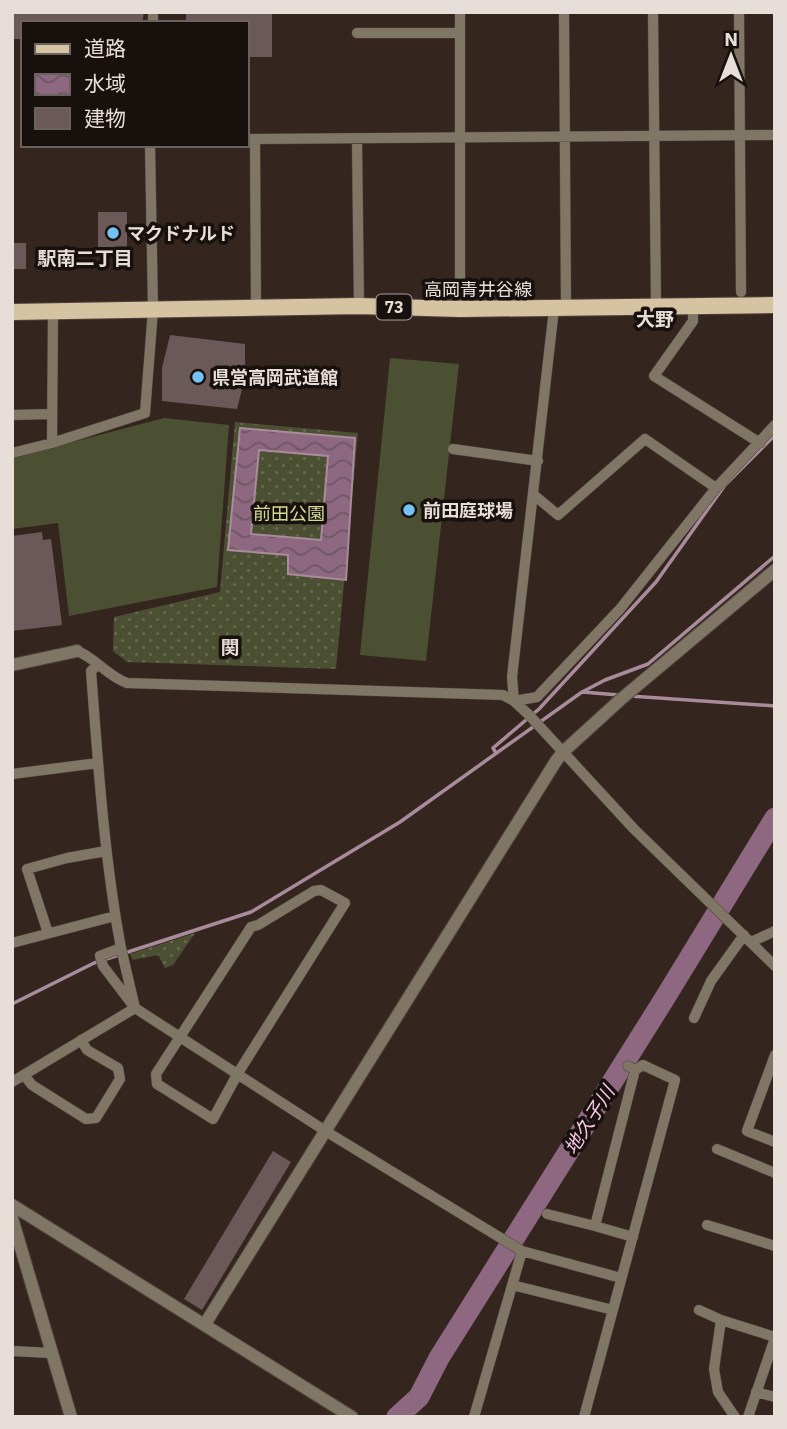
<svg xmlns="http://www.w3.org/2000/svg" width="787" height="1429" font-family="'IBM Plex Sans','Noto Sans JP',sans-serif">
<style>
.grass{fill:url(#grass-dots)}
.pitch{fill:#4c5033}
.water{fill:url(#water-waves);stroke:#a98b9b;stroke-width:2;fill-rule:evenodd}
.lines{fill:none;stroke-linecap:round;stroke-linejoin:round}
.stream{stroke:#a98b9b;stroke-width:3.5}
.river{stroke:#8e6880;stroke-width:21}
.building{fill:#6b595a}
.minor-casing{stroke:#51433d;stroke-width:11}
.tertiary-casing{stroke:#51433d;stroke-width:14}
.primary-casing{stroke:#51433d;stroke-width:18}
.minor{stroke:#7f7666;stroke-width:10}
.tertiary{stroke:#7f7666;stroke-width:12}
.primary{stroke:#d6c3a1;stroke-width:16}
.poi-dot{fill:#73c1f5;stroke:#17100d;stroke-width:2.5}
.labels{text-anchor:middle;dominant-baseline:central;stroke-width:7;stroke-linejoin:round;paint-order:stroke}
.shield{fill:#17100d;stroke:#a9a09c;stroke-width:2}
.shield-label{font-size:16px;font-weight:bold;fill:#e7ded9}
.poi-label{font-size:18px;font-weight:bold;fill:#e7ded9;stroke:#17100d;text-anchor:start}
.street-label{font-size:18px;fill:#e7ded9;stroke:#17100d}
.park-label{font-size:18px;fill:#d1db97;stroke:#17100d}
.neighbourhood-label{font-size:19px;font-weight:bold;fill:#e7ded9;stroke:#17100d}
.water-label{font-size:19px;font-style:italic;fill:#fbc8e9;stroke:#17100d}
</style>
<defs>
<pattern id="grass-dots" width="8" height="8" patternUnits="userSpaceOnUse" patternTransform="scale(1.75)"><rect width="8" height="8" fill="#4c5033"/><path d="M2 2h.1M6 6h.1" fill="none" stroke="#666950" stroke-width="1.8" stroke-linecap="round"/></pattern>
<pattern id="water-waves" width="16" height="10" patternUnits="userSpaceOnUse" patternTransform="scale(1.75)"><rect width="16" height="10" fill="#8e6880"/><path d="M0 5q4-4 8 0t8 0" fill="none" stroke="#6d5764"/></pattern>
</defs>
<rect width="100%" height="100%" fill="#34261f"/>
<!-- grass -->
<path class="grass" d="M235,422L358,433L336,669L127,662L113,651L114,617L220,592Z
M195,933L173,965L165,968L158,955L133,960L130,954Z"/>
<!-- pitch -->
<path class="pitch" d="M390,358L459,364L426,661L360,655Z
M164,418L229,425L217,587L69,616L58,523L12,529V458Z"/>
<!-- water -->
<path class="water" d="M240,428L355,438L346,580L288,574V555L228,550ZM259,450L328,456L321,540L251,534Z"/>
<g class="lines">
<!-- stream -->
<path class="stream" d="M584,691L605,680L648,664L775,556
M630,696L775,706
M496,753L493,748L539,709L656,582L725,485L775,435
M12,1004L94,963L251,912L400,822L582,692L619,695"/>
<!-- river -->
<path class="river" d="M397,1417L419,1397L439,1358L663,1001L775,818"/>
</g>
<!-- building -->
<path class="building" d="M12,12H144L142,23H23V39H12Z
M186,12H272V57H247V23H186Z
M98,212H127V254H98Z
M12,243H26V269H12Z
M170,335L245,344V377L237,409L162,401V368Z
M42,532L43,540L51,539L62,625L12,631V536Z
M273,1151L291,1162L202,1310L184,1299Z"/>
<g class="lines">
<defs>
<path id="minor" d="M460,12V309
M564,12L566,307
M653,12L656,305
M739,12L741,292
M153,23V12
M357,33H460
M247,139L775,135
M255,139L256,309
M357,140L359,306
M693,305V321L654,376L760,443
M12,415L51,414
M52,443L53,312
M453,449L538,461
M12,453L52,443L145,413L153,310L150,145
M534,495L558,515L645,439L716,488
M77,651C96,658 107,676 127,683L503,695L514,701L529,715L634,829L775,966
M98,665L91,671C98,763 104,857 121,948L100,956L103,966L135,1008L327,1132L522,1251L474,1417
M514,701L512,677L554,309
M514,701L537,697L620,609L716,488L775,425
M12,774L98,763
M321,890L345,903L238,1073L213,1119L157,1084L156,1074L251,927L258,925L314,891Z
M48,933L27,869L67,858L106,851
M751,942L775,931
M12,943L115,916
M694,1018L711,981L744,935
M771,1066L775,1055
M775,1067L771,1066L747,1131L775,1142
M24,1075L32,1085L86,1119L96,1118L120,1079L118,1068L87,1050L81,1040
M12,1082L135,1008L121,948
M717,1149L775,1173
M547,1214L595,1226
M707,1225L775,1246
M633,1237L595,1226L635,1070
M522,1251L621,1278
M512,1285L613,1310
M699,1310L721,1320L775,1337
M721,1320L714,1369L718,1392L735,1417
M12,1351L51,1353
M756,1392L775,1397
M584,1417L675,1080L643,1065L635,1070L628,1066
M748,1417L775,1338"/>
<path id="tertiary" d="M12,665L77,651
M12,1205L352,1417
M12,1218L71,1417
M205,1324L556,761L564,751L620,700L775,570"/>
<path id="primary" d="M12,312L359,306L460,309L775,305"/>
</defs>
<!-- minor casing -->
<use href="#minor" class="minor-casing"/>
<!-- tertiary casing -->
<use href="#tertiary" class="tertiary-casing"/>
<!-- primary casing -->
<use href="#primary" class="primary-casing"/>
<!-- minor -->
<use href="#minor" class="minor"/>
<!-- tertiary -->
<use href="#tertiary" class="tertiary"/>
<!-- primary -->
<use href="#primary" class="primary"/>
</g>
<!-- markers -->
<g class="poi-dot">
<circle cx="113" cy="233" r="7"/>
<circle cx="198" cy="377" r="7"/>
<circle cx="409" cy="510" r="7"/>
</g>
<g class="labels">
<!-- shield labels -->
<rect class="shield" x="376.5" y="294.5" width="35" height="25" rx="5"/>
<g class="shield-label">
<text x="394" y="307">73</text>
</g>
<!-- poi labels -->
<g class="poi-label">
<text x="127" y="233">マクドナルド</text>
<text x="212" y="377">県営高岡武道館</text>
<text x="423" y="510">前田庭球場</text>
</g>
<!-- street labels -->
<g class="street-label">
<text x="478" y="289">高岡青井谷線</text>
</g>
<!-- park labels -->
<g class="park-label">
<text x="289" y="513">前田公園</text>
</g>
<!-- neighbourhood labels -->
<g class="neighbourhood-label">
<text x="85" y="258">駅南二丁目</text>
<text x="655" y="319">大野</text>
<text x="230" y="647">関</text>
</g>
<!-- water labels -->
<g class="water-label">
<text transform="translate(589 1120) rotate(-58)">地久子川</text>
</g>
</g>
<!-- border -->
<rect width="787" height="1429" fill="none" stroke="#e7ded9" stroke-width="28"/>
<!-- legend -->
<rect x="21" y="21" width="228" height="126" fill="#17100d" stroke="#6a625f" stroke-width="2"/>
<rect x="35" y="44" width="35" height="10" fill="#d6c3a1" stroke="#6a625f" stroke-width="2"/>
<text x="84" y="56" font-size="21" fill="#e7ded9">道路</text>
<rect x="35" y="74" width="35" height="21" fill="url(#water-waves)" stroke="#6a625f" stroke-width="2"/>
<text x="84" y="91" font-size="21" fill="#e7ded9">水域</text>
<rect x="35" y="108" width="35" height="21" fill="#6b595a" stroke="#6a625f" stroke-width="2"/>
<text x="84" y="126" font-size="21" fill="#e7ded9">建物</text>
<!-- north arrow -->
<g transform="translate(731 56)" stroke="#17100d" stroke-width="5" paint-order="stroke">
<path d="M0-5L12 26L0 18L-12 26Z" fill="#e7ded9"/>
<text y="-10" font-size="19" font-weight="bold" text-anchor="middle" fill="#e7ded9">N</text>
</g>
</svg>
